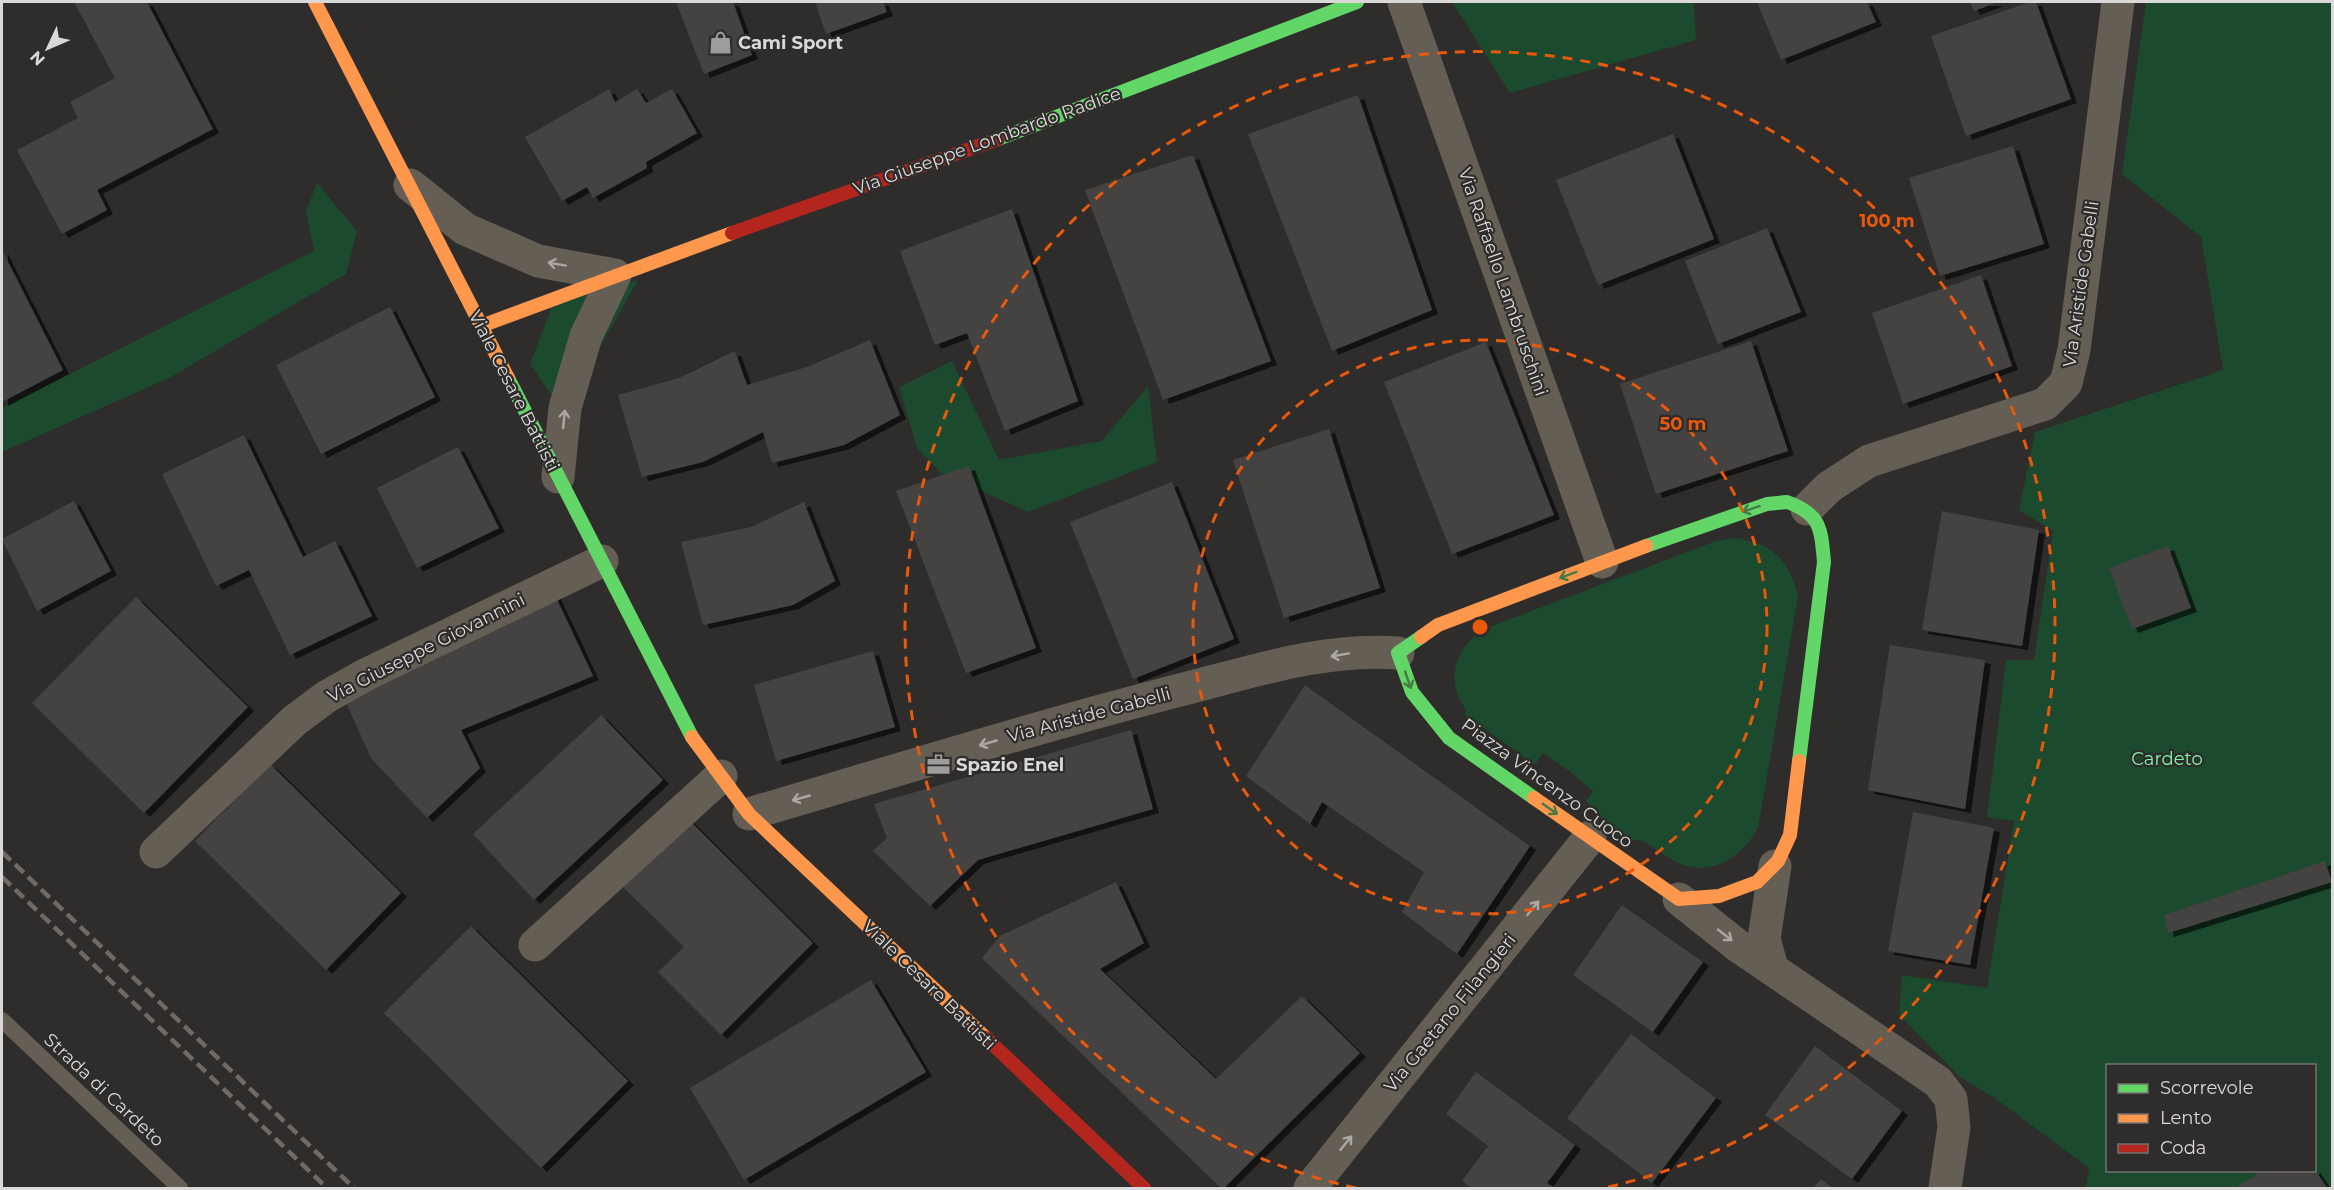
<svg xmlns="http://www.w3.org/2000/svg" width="2334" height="1190" font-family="Montserrat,sans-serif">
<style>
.green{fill:#1b4a2e;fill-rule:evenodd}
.building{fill:#444343;filter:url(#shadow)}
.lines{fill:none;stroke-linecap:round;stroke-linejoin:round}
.lane{stroke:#645e55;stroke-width:16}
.street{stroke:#645e55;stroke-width:33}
.fast{stroke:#63d668;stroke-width:14}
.slow{stroke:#ff974d;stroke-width:14}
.jam{stroke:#b3261e;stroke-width:14}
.rail{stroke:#6f6a64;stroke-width:4.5;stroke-dasharray:12 6;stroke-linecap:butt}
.oneway{stroke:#aba8a4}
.oneway2{stroke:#467946}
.ring{fill:none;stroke:#e8590c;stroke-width:3;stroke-dasharray:10 8}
.labels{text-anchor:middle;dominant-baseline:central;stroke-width:4.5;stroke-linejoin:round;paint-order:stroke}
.poi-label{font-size:18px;font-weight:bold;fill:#dbd9d8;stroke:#2f2d2b;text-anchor:start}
.street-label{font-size:18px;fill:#dbd9d8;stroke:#2f2d2b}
.park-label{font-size:18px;fill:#7ef7aa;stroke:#2f2d2b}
.centre{fill:#e8590c;stroke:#2f2d2b;stroke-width:3}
.ring-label{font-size:18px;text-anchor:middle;font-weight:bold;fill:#e8590c;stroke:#2f2d2b;stroke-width:4.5;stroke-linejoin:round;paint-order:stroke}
</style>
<defs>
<filter id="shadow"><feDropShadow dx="6" dy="4" stdDeviation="0" flood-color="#0009"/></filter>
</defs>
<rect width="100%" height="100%" fill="#2e2d2c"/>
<!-- green -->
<path class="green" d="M1452,2H1694L1696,40L1510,93Z
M2146,2H2332V1188H2086L2089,1168L1996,1099L1960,1077L1899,1015L1902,975L1987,988L2014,821L1987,817L2006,660H2034L2053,531L2019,510L2035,432L2223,370L2201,237L2122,174ZM2108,1066H2314V1170H2108Z
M317,183L357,231L346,274L169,378L2,452V408L314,251L306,211Z
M638,280L563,412L530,364L554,301Z
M952,361L999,460L1102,441L1148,386L1157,462L1028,512L941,473L917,448L899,387Z
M1734,538C1772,543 1789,559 1798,596L1758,828C1743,855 1714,877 1681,864C1667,858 1656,848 1644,842C1639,839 1627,841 1621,840L1586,801L1593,791L1572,773L1543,753L1535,765L1464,714L1467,711C1445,682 1454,651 1481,630L1716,541Z"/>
<!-- building -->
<path class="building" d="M74,2H147L213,129L97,190L107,210L62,234L17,150L78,118L70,102L115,78Z
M676,2H733L752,55L704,74Z
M815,2H883L887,12L826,34Z
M1757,2H1867L1876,22L1781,60Z
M1970,2H1998L1974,11Z
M2030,2H2036L2071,99L1966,136L1931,36Z
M609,89L615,102L637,89L646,103L672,89L697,133L646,162L647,168L593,198L587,187L562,201L525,137Z
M1358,95L1432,310L1332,351L1248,134Z
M1673,134L1714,239L1598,285L1556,180Z
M2013,146L2044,244L1940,276L1909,178Z
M1193,155L1271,361L1163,400L1085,190Z
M1012,209L1078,401L1005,431L967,333L935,345L900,251Z
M1767,228L1801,312L1718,344L1685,261Z
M2,250L63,370L2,402Z
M1981,275L2012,366L1903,404L1872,313Z
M390,307L435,397L321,454L276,365Z
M870,340L900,415L844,445L772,463L763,432L703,462L642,477L618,395L679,378L735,351L747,385L807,367Z
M1751,341L1788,451L1656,494L1620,384Z
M1486,342L1554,515L1452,554L1384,382Z
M1329,429L1380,588L1284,618L1233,460Z
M244,435L303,557L335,541L372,616L290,655L249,570L216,586L162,474Z
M458,447L499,528L417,568L377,488Z
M969,466L1036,648L966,673L896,491Z
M1172,482L1234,639L1133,679L1070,522Z
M74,501L111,571L37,611L2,539Z
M804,502L835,581L793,605L703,625L681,542L751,527Z
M1942,511L2039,530L2022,646L1922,630Z
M2168,546L2191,608L2132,629L2109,568Z
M554,593L593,676L461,730L480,768L427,818L371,758L344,698Z
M136,597L248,707L144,813L32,703Z
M1890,645L1985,660L1965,809L1868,790Z
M873,651L895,727L776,761L754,685Z
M1305,685L1530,846L1457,954L1402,912L1424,872L1322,802L1310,824L1246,776Z
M601,715L663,780L534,900L473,834Z
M1131,730L1153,809L978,860L930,906L873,851L887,838L874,804Z
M270,764L401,893L326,970L195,841Z
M1913,812L1994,828L1970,965L1888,951Z
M685,816L813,943L721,1035L658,972L684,947L619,883Z
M2325,861L2332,882L2168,933L2164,915Z
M1116,882L1144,943L1100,969L1216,1079L1302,996L1360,1053L1224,1188H1221L982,958L1000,936Z
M1622,905L1703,962L1653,1032L1573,975Z
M471,926L628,1081L541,1168L384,1013Z
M871,980L926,1072L744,1180L690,1088Z
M1631,1034L1716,1098L1652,1183L1567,1118Z
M1815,1046L1902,1111L1852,1179L1765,1115Z
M1476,1072L1575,1145L1547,1183L1555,1188H1472L1462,1181L1488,1146L1446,1114Z
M2314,1168L2327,1188H2235L2264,1170H2314Z
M1821,1179L1833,1188H1813Z"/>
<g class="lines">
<!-- lane -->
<path class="lane" d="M2,1020L180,1188"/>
<!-- street -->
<path class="street" d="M1404,2L1602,562
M410,185L465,229L538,261L615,275L586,336L565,408L558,477
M1807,509L1829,487L1869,461L2045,404L2066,383L2074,350L2118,2
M749,814C891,772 1033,728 1176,691C1248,673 1324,647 1398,653
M156,852L294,721L326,697L367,674L602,561
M1679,899L1738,946L1938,1082L1951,1099L1954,1127L1945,1188
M535,945L721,776
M1772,968L1764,939L1775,866
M1310,1188L1590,837"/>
<!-- fast -->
<path class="fast" d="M998,139L1357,2
M508,378L692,737
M1787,502C1821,514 1821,529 1824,562L1799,761
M1646,546L1767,504L1787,502
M1421,637L1398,653L1412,692L1449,738L1534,798"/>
<!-- slow -->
<path class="slow" d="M315,2L508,378
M481,326L732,233
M1421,637L1438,625L1646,546
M692,737L749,814L986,1038
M1534,798L1679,899L1719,896L1757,882L1778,861L1790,835L1799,761"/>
<!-- jam -->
<path class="jam" d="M732,233L998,139
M986,1038L1144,1188"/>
<!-- rail -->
<path class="rail" d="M2,852L354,1188
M2,877L327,1188"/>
</g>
<!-- one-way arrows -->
<defs><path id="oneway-shaft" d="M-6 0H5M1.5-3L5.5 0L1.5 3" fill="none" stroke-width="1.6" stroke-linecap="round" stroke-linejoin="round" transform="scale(1.5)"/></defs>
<g class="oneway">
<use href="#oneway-shaft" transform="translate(557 264) rotate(-170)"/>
<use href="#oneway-shaft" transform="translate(564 419) rotate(-84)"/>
<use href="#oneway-shaft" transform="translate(1340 655) rotate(170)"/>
<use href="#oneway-shaft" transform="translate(988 743) rotate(164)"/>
<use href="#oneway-shaft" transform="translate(801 798) rotate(164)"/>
<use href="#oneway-shaft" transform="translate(1533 908) rotate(-51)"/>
<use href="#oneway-shaft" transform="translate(1725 935) rotate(38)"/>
<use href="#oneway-shaft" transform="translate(1346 1143) rotate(-51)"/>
</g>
<g class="oneway2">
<use href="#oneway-shaft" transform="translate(1751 509) rotate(161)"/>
<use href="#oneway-shaft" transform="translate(1568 575) rotate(159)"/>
<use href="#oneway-shaft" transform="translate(1408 680) rotate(71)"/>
<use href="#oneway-shaft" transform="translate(1550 809) rotate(35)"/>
</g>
<!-- distance rings -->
<g class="ring">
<circle cx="1480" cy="627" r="287"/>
<path d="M1356 1188A575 575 0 1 1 1604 1188"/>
</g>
<!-- icons -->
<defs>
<symbol id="shop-bare" viewBox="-9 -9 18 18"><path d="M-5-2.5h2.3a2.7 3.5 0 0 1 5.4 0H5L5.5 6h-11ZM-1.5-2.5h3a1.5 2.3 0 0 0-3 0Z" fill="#9e9d9c" stroke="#2f2d2b" stroke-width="2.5" paint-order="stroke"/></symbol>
<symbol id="office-bare" viewBox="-9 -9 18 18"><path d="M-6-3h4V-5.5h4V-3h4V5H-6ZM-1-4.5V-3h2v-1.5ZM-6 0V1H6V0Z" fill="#9e9d9c" stroke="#2f2d2b" stroke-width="2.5" paint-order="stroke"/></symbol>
</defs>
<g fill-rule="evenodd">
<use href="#shop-bare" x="704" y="26" width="33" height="33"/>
<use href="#office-bare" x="922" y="748" width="33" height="33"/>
</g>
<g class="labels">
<!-- poi labels -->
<g class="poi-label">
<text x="738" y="43">Cami Sport</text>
<text x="956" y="765">Spazio Enel</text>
</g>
<!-- street labels -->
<g class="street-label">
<text transform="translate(987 141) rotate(-20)">Via Giuseppe Lombardo Radice</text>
<text transform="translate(1503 282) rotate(71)">Via Raffaello Lambruschini</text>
<text transform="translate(2081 284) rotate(-82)">Via Aristide Gabelli</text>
<text transform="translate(514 391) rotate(63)">Viale Cesare Battisti</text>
<text transform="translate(426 648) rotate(-27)">Via Giuseppe Giovannini</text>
<text transform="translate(1089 715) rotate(-15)">Via Aristide Gabelli</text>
<text transform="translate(1547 783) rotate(36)">Piazza Vincenzo Cuoco</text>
<text transform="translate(929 985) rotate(44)">Viale Cesare Battisti</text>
<text transform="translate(1450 1013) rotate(-51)">Via Gaetano Filangieri</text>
<text transform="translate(104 1090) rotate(43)">Strada di Cardeto</text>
</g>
<!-- park labels -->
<g class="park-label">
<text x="2167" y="759">Cardeto</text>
</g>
</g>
<circle cx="1480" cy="627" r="9" class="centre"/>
<g class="ring-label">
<text x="1887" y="227">100 m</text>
<text x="1683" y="430">50 m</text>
</g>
<!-- border -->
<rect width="2334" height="1190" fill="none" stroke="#dbd9d8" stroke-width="6"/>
<!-- legend -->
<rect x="2106" y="1064" width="210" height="108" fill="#2f2d2b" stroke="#747270" stroke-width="1.5"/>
<rect x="2118" y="1084" width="30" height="9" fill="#63d668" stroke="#747270" stroke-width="1.5"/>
<text x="2160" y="1094" font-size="18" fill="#dbd9d8">Scorrevole</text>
<rect x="2118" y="1114" width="30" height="9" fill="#ff974d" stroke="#747270" stroke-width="1.5"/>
<text x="2160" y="1124" font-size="18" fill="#dbd9d8">Lento</text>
<rect x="2118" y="1144" width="30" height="9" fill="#b3261e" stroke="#747270" stroke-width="1.5"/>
<text x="2160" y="1154" font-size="18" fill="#dbd9d8">Coda</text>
<!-- north arrow -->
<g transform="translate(48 48) rotate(226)" stroke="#2f2d2b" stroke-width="4.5" paint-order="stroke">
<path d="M0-4.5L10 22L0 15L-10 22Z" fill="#dbd9d8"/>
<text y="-9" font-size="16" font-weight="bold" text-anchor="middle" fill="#dbd9d8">N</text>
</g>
</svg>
